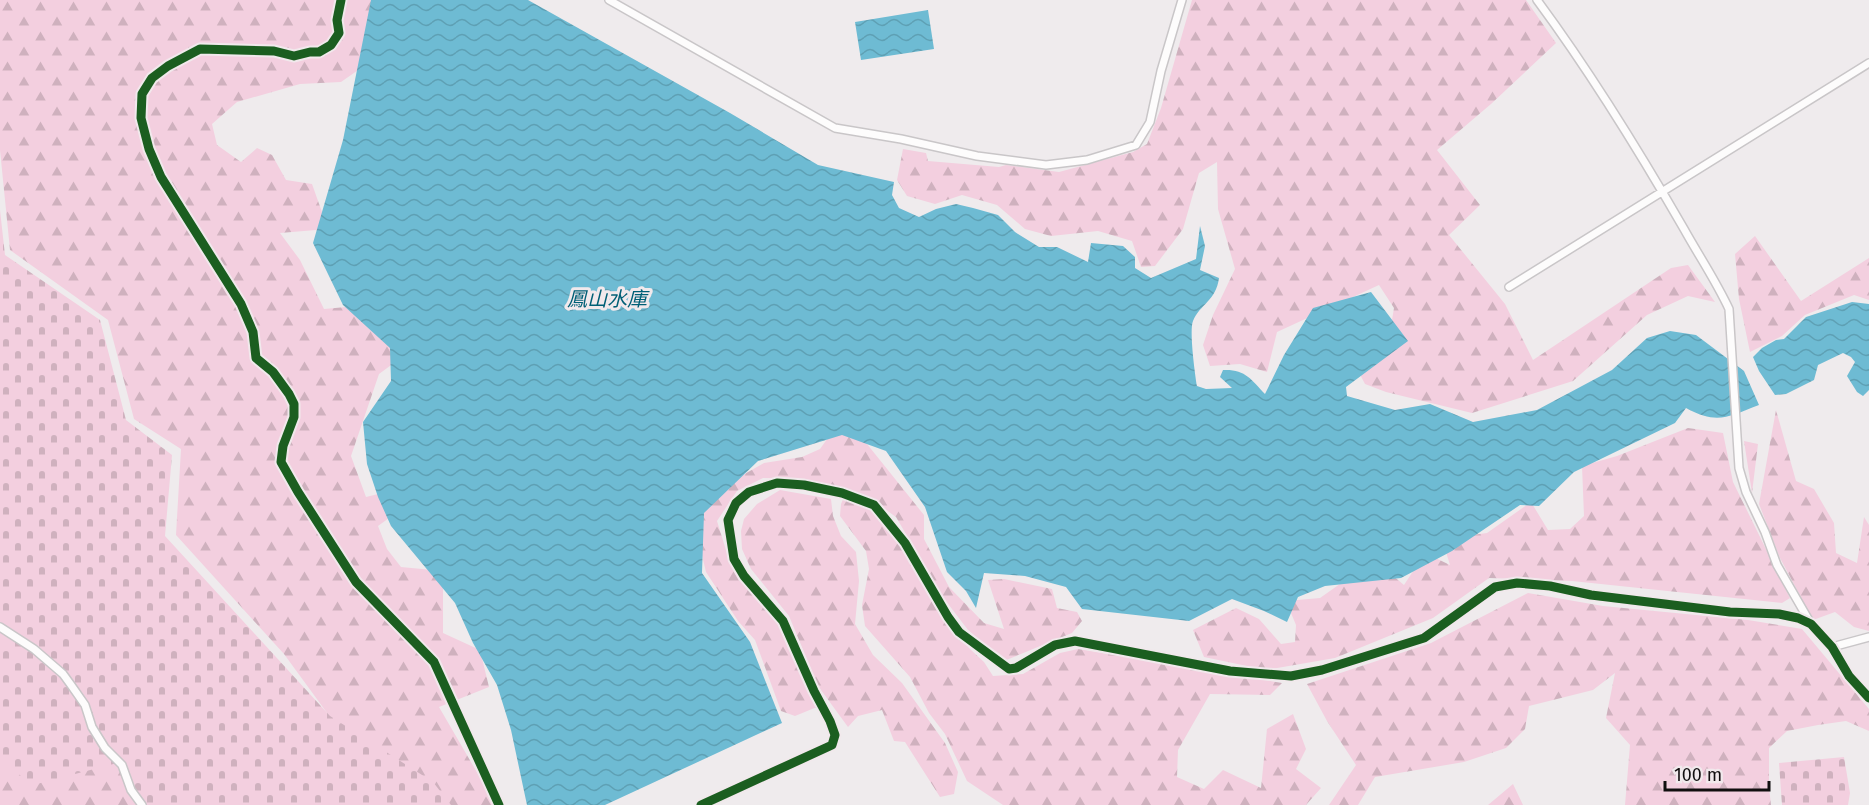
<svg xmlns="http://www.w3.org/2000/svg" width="1869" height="805" font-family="'Fira Sans','Noto Sans TC',sans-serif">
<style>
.forest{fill:url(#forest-firs)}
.cemetery{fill:url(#cemetery-stones)}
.water{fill:url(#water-waves)}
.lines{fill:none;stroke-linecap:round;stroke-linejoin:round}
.minor-casing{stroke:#c9c6c8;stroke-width:10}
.minor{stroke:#fdfcfc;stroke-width:7}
.cycleway-casing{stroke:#f1e9ec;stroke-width:13}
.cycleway{stroke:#1b5e20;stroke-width:9}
.labels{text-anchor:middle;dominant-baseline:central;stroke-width:6;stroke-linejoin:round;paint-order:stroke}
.water-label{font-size:20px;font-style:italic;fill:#005f76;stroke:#f1e9ec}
</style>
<defs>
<pattern id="forest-firs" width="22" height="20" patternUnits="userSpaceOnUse" patternTransform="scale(1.5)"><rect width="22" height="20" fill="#f3cfdf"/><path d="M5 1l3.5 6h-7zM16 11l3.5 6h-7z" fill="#cfb1be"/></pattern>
<pattern id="cemetery-stones" width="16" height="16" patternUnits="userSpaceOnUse" patternTransform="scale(1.5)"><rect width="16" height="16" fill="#f3cfdf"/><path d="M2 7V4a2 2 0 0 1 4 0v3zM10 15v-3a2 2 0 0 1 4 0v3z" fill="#cfb1be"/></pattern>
<pattern id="water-waves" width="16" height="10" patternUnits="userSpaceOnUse" patternTransform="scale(1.5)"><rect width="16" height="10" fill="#6ebbd3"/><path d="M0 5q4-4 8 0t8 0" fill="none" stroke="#5ea0b4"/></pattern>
</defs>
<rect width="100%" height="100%" fill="#efebed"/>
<!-- forest -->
<path class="forest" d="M0,0H374L397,43L341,82L300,84L237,102L212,124L217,145L241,162L257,148L272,155L286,180L312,184L328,229L280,233L300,260L324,309L346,307L389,341L398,360L379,374L351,456L366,497L382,493L407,505L378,526L387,549L401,567L443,571V633L480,650L489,687L439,707L496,805H432L330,717L284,654L176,535L181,449L134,419L108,320L10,250L0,150Z
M1192,0H1526L1556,43L1491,104L1437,150L1480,205L1449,235L1505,304L1533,360L1671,268L1688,265L1715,302L1688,296L1647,315L1573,381L1472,413L1386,392L1365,384L1355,365L1388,344L1394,308L1379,285L1277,332L1267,372L1240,364L1210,366L1203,345L1213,315L1235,269L1218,209L1217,162L1199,173L1183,229L1155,266L1141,267L1132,241L1098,231L1051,236L1025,229L997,205L962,195L935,204L907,196L897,180L903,149L926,153L928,161L999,167L1006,165L1059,172L1133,152L1147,144L1161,108Z
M1755,236L1801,301L1869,258V300L1854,295L1805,315L1782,336L1750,352L1739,299L1735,254Z
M1776,410L1796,481L1814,489L1834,523L1836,553L1857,563L1864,517L1869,525V631L1854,627L1835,612L1813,620L1780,558L1759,504Z
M835,428L859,434L924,515V539L949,587L984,623L1004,629L988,580L1004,579L1052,589L1057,608L1077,612L1082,621L1072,633L1004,661L968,630L942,596L896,517L865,495L802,479L763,478L737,491L717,521L730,563L757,599L778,621L817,707L795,716L781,711L755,640L738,621L706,572L695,526L718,489L764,463L802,457L820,449Z
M1688,428L1723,433L1733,482L1790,598L1782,603L1572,581L1489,578L1433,618L1335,658L1266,670L1204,657L1193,630L1236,608L1259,619L1281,644L1295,642L1296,625L1286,601L1320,598L1374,560L1404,585L1425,553L1450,565L1442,539L1487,533L1531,502L1548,530L1570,529L1584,516L1582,466L1617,456Z
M1744,441L1758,444L1752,493Z
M780,490L831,499L833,516L841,536L856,552L859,581L855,624L873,655L902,683L945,743L958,772L954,794L940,797L905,742L894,741L882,710L858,716L848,727L818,686L789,616L751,569L742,549L741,531L744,519L757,504Z
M844,497L871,508L896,538L919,577L950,624L970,649L984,662L993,676L1023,674L1060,653L1078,649L1282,683L1270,695L1210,694L1178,750L1177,777L1204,789L1223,770L1261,788L1267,729L1293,714L1306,749L1296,769L1321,788L1306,805H1003L967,781L945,734L929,713L910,677L865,626L862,605L869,569L866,551L840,516L841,504Z
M1528,593L1603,606L1748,620L1802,629L1869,709V731L1846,721L1818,725L1787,731L1769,748V787L1771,805H1625L1630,745L1606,718L1615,673L1593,690L1529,706L1525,729L1506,748L1464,762L1375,777L1358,805H1329L1356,765L1327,721L1307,684L1431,643Z
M0,751L134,759L155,805H0Z
M1513,784L1523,805H1488Z"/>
<!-- cemetery -->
<path class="cemetery" d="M0,210L5,255L100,320L126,420L172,455L165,536L330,716L433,782L451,805H141L121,762L33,785L0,760Z
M1844,757L1850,793L1848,805H1782L1779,763Z"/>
<!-- water -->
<path class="water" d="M371,0H528L730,113L818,165L894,182L892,195L899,208L919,217L936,209L956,204L973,208L998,215L1015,232L1039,247H1057L1088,262L1091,243L1123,246L1135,257V268L1151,278L1196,259L1200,226L1205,246L1200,270L1219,278C1216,301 1200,304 1193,321C1189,330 1195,374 1197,386L1206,389L1232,388L1220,377L1223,370C1245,369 1251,379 1265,394L1284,355L1313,308L1371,292L1408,341L1346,387L1347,396L1395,410L1430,404L1473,422L1537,410L1612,370L1647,338L1670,331L1696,335L1744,371L1759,405C1727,417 1718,425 1686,408L1675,423L1574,472L1539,506L1520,505L1452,551L1401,578L1325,586L1298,597L1287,622L1264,611L1232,599L1189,621L1082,609L1066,587L1025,576L984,573L976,608L966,591L947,572L925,507L886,451L842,435L758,461L704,513L702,573L750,642L782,723L605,805H527L511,730L497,685L473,643L455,603L391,526L378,497L367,464L363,422L391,381L390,348L343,305L313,243L343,140Z
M928,10L934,49L861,60L855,22Z
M1852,302L1869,304V390L1863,396L1857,392L1847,376L1855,362L1851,357L1843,353L1818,365L1814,380L1786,394L1775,395L1759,371L1753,357L1762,348L1776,340L1784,339L1806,317Z"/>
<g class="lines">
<defs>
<path id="minor" d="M341,0L337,20L339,33L331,45L319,52H310L294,56L274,51L200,49L168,66L152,78L142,94L141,118L149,149L161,177L241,304L253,332L256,358L273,372L289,394L294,404V417L283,446L281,462L298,492L356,582L434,662L499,805
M609,0L835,128L901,139L977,156L1046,165L1087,160L1136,145L1150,122L1161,71L1182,0
M1537,0C1591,73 1639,151 1684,229C1699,256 1716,281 1729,309L1739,468L1746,492L1765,532L1777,565L1811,624
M1509,287L1869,63
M0,627L34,649L63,674L71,685L85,705L92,727L105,748L122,765L131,790L142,805
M1832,647L1869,637
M701,805L832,745L835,735L830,721L814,691L783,621L744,576L734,559L728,520L736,503L749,492L777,483L804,485L842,493L874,505L905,543L948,617L959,632L1009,669L1016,668L1055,645L1075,641L1230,671L1291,676L1322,670L1424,638L1495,587L1517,583L1550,586L1591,595L1730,612L1779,614L1798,618L1811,624L1832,647L1849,676L1869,698"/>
</defs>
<!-- minor casing -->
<use href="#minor" class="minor-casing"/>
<!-- minor -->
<use href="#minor" class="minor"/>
<defs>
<path id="cycleway" d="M341,0L337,20L339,33L331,45L319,52H310L294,56L274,51L200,49L168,66L152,78L142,94L141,118L149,149L161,177L241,304L253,332L256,358L273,372L289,394L294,404V417L283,446L281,462L298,492L356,582L434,662L499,805
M701,805L832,745L835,735L830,721L814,691L783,621L744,576L734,559L728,520L736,503L749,492L777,483L804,485L842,493L874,505L905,543L948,617L959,632L1009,669L1016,668L1055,645L1075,641L1230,671L1291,676L1322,670L1424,638L1495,587L1517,583L1550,586L1591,595L1730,612L1779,614L1798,618L1811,624L1832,647L1849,676L1869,698"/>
</defs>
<!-- cycleway casing -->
<use href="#cycleway" class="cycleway-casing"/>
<!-- cycleway -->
<use href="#cycleway" class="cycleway"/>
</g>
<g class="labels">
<!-- water labels -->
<g class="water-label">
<text x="607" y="299">鳳山水庫</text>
</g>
</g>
<!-- scale -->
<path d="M1665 781v9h104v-9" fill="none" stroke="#110e0f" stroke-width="3"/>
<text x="1674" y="781" font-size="18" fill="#110e0f" stroke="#f1e9ec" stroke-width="4.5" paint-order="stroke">100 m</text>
</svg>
